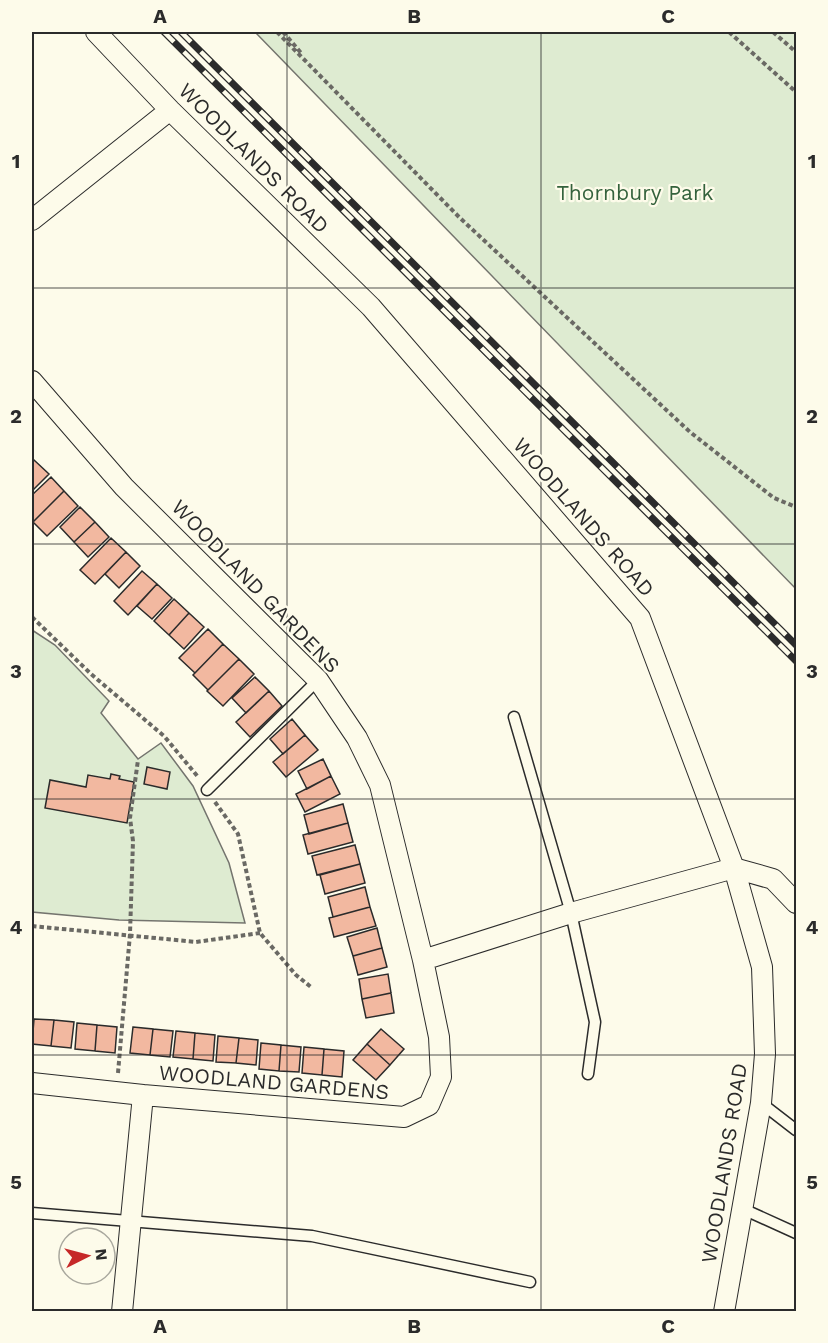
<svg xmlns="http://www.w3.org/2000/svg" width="828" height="1343" font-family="'Work Sans',sans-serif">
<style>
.green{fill:#deebd1;stroke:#74746e;stroke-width:1.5}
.building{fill:#f2b8a0;stroke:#2b2b2b;stroke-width:1.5}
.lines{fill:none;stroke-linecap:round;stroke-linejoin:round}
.lane-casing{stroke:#2b2b2b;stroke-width:13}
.street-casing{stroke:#2b2b2b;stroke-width:22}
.path{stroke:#6a6964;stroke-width:4;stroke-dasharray:4.5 3;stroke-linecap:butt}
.lane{stroke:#fdfbea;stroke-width:10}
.street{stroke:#fdfbea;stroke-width:20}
.rail-casing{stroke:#2b2b2b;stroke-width:7}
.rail{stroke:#fdfbea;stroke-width:4.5;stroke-dasharray:14;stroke-linecap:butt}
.grid{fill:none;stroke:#2b2b2b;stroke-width:1.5;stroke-opacity:0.55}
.labels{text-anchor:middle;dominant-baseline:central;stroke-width:4.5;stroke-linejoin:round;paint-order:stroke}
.street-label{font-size:21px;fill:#2b2b2b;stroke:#fdfbea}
.park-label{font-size:21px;fill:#34623c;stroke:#fdfbea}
.neatline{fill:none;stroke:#2b2b2b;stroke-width:2}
.grid-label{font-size:20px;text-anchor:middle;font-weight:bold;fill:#2b2b2b}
</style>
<rect width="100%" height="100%" fill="#fdfbea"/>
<!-- green -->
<path class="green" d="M255,32H796V589Z
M32,630L55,645L109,701L101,713L138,759L161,743L193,786L229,863L245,923L119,920L32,912Z"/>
<!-- building -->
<path class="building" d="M34,460L49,474L32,491V462Z
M51,477L64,491L33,522L32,495Z
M64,491L78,506L47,536L33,522Z
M80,507L95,522L74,542L60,527Z
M95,522L109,537L88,557L74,542Z
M111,538L126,552L95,584L80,570Z
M126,552L140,566L119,588L105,574Z
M142,571L157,584L128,615L114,601Z
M157,584L172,598L152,619L137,606Z
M174,599L189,613L169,635L154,621Z
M189,613L204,627L184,649L169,635Z
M208,629L223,644L195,673L179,658Z
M223,644L239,659L208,690L193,675Z
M239,659L254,674L223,706L207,691Z
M255,677L269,691L246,713L232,698Z
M269,691L282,706L250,737L236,722Z
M292,719L305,735L283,754L270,739Z
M305,735L318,750L286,777L273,762Z
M323,759L331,776L307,789L298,771Z
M147,767L170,772L167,789L144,784Z
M111,774L120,776L119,779L134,782L127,823L45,808L50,780L86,787L88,775L110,779Z
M331,776L340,794L305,812L296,794Z
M343,804L348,823L309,834L304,815Z
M348,823L353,842L308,854L303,835Z
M355,845L360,864L317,875L312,856Z
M360,864L365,883L325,894L320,875Z
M365,887L370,907L333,917L328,897Z
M370,907L376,926L334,937L329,918Z
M377,928L382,948L353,956L347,937Z
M382,948L387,967L358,975L353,956Z
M388,974L391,993L362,999L359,979Z
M391,993L394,1013L366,1018L362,999Z
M34,1019L54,1020L51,1046L32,1044Z
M54,1020L74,1022L71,1048L51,1046Z
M77,1023L97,1025L95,1051L75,1049Z
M97,1025L117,1027L115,1053L95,1051Z
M133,1027L153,1029L150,1055L130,1053Z
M153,1029L173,1031L170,1057L150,1055Z
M381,1029L404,1049L390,1065L367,1044Z
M176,1031L195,1033L193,1059L173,1057Z
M195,1033L215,1035L213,1061L193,1059Z
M218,1036L239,1038L236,1063L216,1062Z
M239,1038L258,1040L256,1065L236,1063Z
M261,1043L281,1045L279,1071L259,1069Z
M367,1044L390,1065L376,1080L353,1060Z
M281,1045L301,1047L299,1072L279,1071Z
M304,1047L324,1049L322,1075L302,1073Z
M324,1049L344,1051L342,1077L322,1075Z"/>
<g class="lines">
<defs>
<path id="lane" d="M514,717L571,913L595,1022L588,1074
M207,790L318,680
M761,1103L796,1130
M743,1209L796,1233
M32,1213L312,1236L530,1282"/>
<path id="street" d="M96,32L170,110L371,307L640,618L734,868L762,967L765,1054L761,1103L724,1312
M32,220L170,110
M32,381L124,487L318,680L357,738L380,785L423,960
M32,1083L143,1095L122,1312
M143,1095L404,1117L429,1105L441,1077L439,1037L423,960L571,913L734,868L773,879L796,903"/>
</defs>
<!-- lane casing -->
<use href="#lane" class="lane-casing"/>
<!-- street casing -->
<use href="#street" class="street-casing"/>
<!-- path -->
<path class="path" d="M277,32L460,218L690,432L774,498L796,507
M283,32L302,54
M729,32L796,92
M773,32L796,52
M32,617L91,674L164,736L199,778
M215,802L238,834L260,933L296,975L311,987
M32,926L196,942L260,933
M118,1073L130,934L133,841L130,818L138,760"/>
<!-- lane -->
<use href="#lane" class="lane"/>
<!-- street -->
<use href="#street" class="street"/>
<defs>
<path id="rail" d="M164,32L796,661
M181,32L796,645"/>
</defs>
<!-- rail casing -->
<use href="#rail" class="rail-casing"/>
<!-- rail -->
<use href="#rail" class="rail"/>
</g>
<!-- grid -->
<path class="grid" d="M287,32V1312M541,32V1312M32,288H796M32,544H796M32,799H796M32,1055H796"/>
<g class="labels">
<!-- street labels -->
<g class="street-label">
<text transform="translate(254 158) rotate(45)">WOODLANDS ROAD</text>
<text transform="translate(584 517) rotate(49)">WOODLANDS ROAD</text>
<text transform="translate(256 586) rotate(46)">WOODLAND GARDENS</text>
<text transform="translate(274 1082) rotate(5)">WOODLAND GARDENS</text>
<text transform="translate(724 1163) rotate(-81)">WOODLANDS ROAD</text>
</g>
<!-- park labels -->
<g class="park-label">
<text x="635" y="192">Thornbury Park</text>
</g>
</g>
<!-- border -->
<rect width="828" height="1343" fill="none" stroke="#fdfbea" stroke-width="66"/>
<!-- north arrow -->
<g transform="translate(87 1256) rotate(84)"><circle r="28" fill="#fdfbea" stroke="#a9a89e" stroke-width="1.5"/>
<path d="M0-4.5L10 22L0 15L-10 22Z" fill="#c62828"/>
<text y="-9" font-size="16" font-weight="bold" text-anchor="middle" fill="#2b2b2b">N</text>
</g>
<rect x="33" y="33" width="762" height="1277" class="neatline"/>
<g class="grid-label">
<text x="160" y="23">A</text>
<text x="414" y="23">B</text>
<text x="668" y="23">C</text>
<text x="16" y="168">1</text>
<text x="812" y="168">1</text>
<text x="16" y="423">2</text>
<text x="812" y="423">2</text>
<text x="16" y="678">3</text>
<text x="812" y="678">3</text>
<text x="16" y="934">4</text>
<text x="812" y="934">4</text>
<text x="16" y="1189">5</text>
<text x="812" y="1189">5</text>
<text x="160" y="1333">A</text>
<text x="414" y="1333">B</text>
<text x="668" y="1333">C</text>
</g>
</svg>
